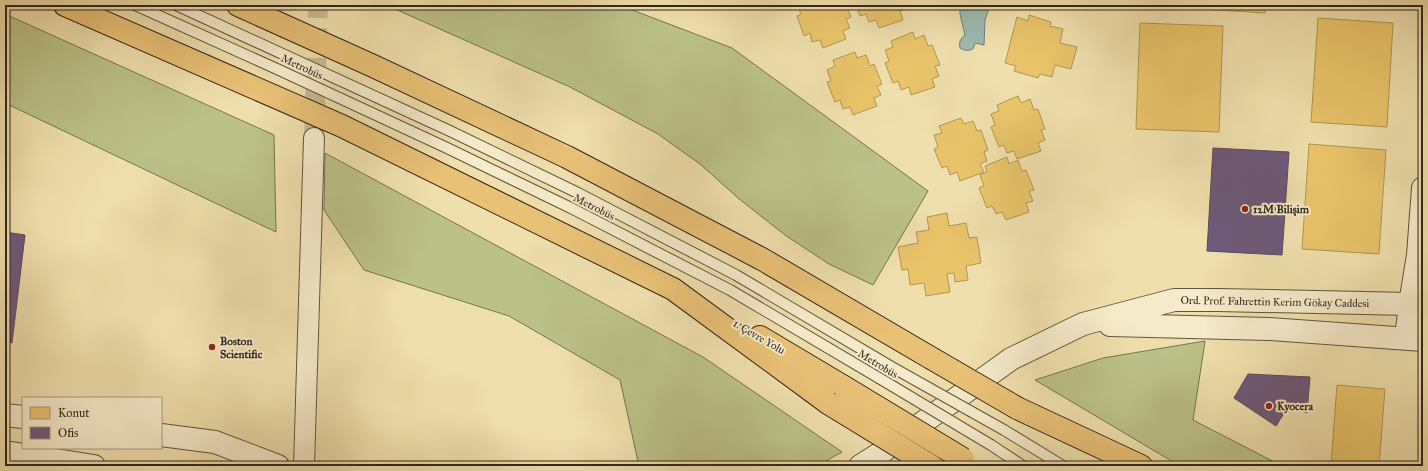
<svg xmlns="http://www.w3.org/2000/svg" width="1428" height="471" font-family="'IM FELL Great Primer',serif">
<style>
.green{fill:#bbc188;stroke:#767452}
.water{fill:#9cbbb1;stroke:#717f76}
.homes{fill:#e9c46a;stroke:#b29553}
.offices{fill:#6d597a;stroke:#5b4a5e}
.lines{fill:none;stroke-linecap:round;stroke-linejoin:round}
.minor-tunnel{stroke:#c9ba8f;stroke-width:20;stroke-dasharray:20 10;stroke-linecap:butt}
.service-casing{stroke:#605441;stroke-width:12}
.minor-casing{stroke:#605441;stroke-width:22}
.tertiary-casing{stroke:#605441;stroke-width:24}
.trunk-casing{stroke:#30261d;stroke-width:24}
.service{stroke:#f5eac9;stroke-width:10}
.minor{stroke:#f5eac9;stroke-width:20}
.tertiary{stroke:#f5eac9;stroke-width:22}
.trunk{stroke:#e8c076;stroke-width:22}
.service-bridge-casing{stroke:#605441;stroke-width:12;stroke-linecap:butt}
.trunk-bridge-casing{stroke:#30261d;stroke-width:24;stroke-linecap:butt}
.service-bridge{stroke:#f5eac9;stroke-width:10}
.trunk-bridge{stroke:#e8c076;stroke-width:22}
.poi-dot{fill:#8f2418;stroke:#f5eac9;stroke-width:1.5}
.labels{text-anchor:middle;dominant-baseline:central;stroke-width:4;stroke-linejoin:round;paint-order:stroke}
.street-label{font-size:11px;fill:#30261d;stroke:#f5eac9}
.poi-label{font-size:11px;font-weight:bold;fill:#30261d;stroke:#f5eac9;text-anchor:start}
</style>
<rect width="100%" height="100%" fill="#efdfac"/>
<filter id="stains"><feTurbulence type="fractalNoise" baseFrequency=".005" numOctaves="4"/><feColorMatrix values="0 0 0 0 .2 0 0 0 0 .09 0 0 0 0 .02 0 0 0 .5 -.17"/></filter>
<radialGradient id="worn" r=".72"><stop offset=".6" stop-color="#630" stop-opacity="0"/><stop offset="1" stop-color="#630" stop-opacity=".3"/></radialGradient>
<!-- green -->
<path class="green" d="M386,5H619L732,48L928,191L873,285L829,264L785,235L738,198L700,164L658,134L570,87Z
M5,14L274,135L276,232L5,103Z
M325,153L703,357L842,452L817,466H639L620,380L509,316L364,270L324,210Z
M1205,341L1193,420L1282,466H1180L1035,380L1103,358Z"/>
<!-- water -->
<path class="water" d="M960,5H990L985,20L984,45L975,43L973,49C968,51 965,51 960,48C959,42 960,39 965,35L960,14Z"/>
<!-- homes -->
<path class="homes" d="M797,5H846L851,17L846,19L850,28L843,31L846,39L823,48L820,40L812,42L810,33L804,36L797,16L801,14Z
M856,5H905L906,9L900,11L903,20L879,28L876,20L869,22L866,14L860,16Z
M1156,5H1266L1265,13L1155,6Z
M1029,15L1051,22L1050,26L1063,29L1060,43L1077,47L1071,69L1055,65L1052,77L1040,74L1038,78L1014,71L1016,66L1005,63L1017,17L1028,21Z
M1318,18L1393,23L1387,127L1311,122Z
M1140,23L1223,26L1219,132L1136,129Z
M913,32L915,39L924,35L928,46L932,45L940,65L935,66L939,76L932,79L935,87L911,95L909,87L901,90L898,81L893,83L885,63L889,61L885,50L893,47L891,41Z
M855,52L857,58L866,55L870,66L874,64L882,84L877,86L881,95L874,98L877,106L853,115L850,107L843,109L840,100L835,102L827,82L831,81L827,70L835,66L833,60Z
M1018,96L1021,103L1030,99L1034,110L1038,109L1045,129L1041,130L1045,140L1038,143L1041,151L1017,159L1014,151L1007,153L1004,145L999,147L991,127L995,125L991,114L999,111L997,105Z
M961,118L964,124L973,121L977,131L981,130L988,150L984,152L987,161L980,164L984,172L960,181L957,172L950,175L947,166L942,168L934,149L938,147L934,135L942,133L939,126Z
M1309,144L1386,150L1379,254L1302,249Z
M1007,157L1009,164L1018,160L1022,171L1026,170L1034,190L1029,191L1033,201L1026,203L1029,212L1006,220L1002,212L996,214L992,206L987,208L979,188L984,186L980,175L987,172L985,166Z
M947,213L949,226L966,223L969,238L977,237L981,263L966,266L968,280L955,282L954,273L947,274L950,292L926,296L924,283L910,285L908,269L902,270L898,247L918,243L916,232L929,230L927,217Z
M1337,385L1385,389L1379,466L1331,465Z"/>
<!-- offices -->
<path class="offices" d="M1213,148L1289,152L1282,255L1207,251Z
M5,232L25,235L12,343L5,342Z
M1248,374L1310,377L1307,413L1289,405L1276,426L1234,398Z"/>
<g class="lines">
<!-- minor-tunnel -->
<path class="minor-tunnel" d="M314,138L318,5"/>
<defs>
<path id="service" d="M135,5L277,69L445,147L571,208L730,290L879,378
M176,5L450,131L578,193L736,275L890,366
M1004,430L1063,466
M991,445L1023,466"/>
<path id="minor" d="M304,466L314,138"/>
<path id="tertiary" d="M1110,325L1269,329L1423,340
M1406,338L1410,304L1418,255L1423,188
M5,415L23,417
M161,435L215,442L278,466
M5,452L94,466
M860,466L882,452L1011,359L1083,324L1174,300H1218L1410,304L1423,306"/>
<path id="trunk" d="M65,5L342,126L673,289L828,403
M238,5L371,65L567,157L762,259L931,358
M760,337L844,387
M1017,408L1141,466"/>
</defs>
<!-- service casing -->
<use href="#service" class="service-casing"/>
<!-- minor casing -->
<use href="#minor" class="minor-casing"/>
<!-- tertiary casing -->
<use href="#tertiary" class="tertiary-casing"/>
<!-- trunk casing -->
<use href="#trunk" class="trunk-casing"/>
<!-- service -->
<use href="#service" class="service"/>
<!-- minor -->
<use href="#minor" class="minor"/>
<!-- tertiary -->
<use href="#tertiary" class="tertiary"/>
<!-- trunk -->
<use href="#trunk" class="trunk"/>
<defs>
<path id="service-bridge" d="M890,366L1004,430
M879,378L991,445"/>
<path id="trunk-bridge" d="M931,358L1017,408
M844,387L963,459
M828,403L931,466"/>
</defs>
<!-- service-bridge casing -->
<use href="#service-bridge" class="service-bridge-casing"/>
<!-- trunk-bridge casing -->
<use href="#trunk-bridge" class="trunk-bridge-casing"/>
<!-- service-bridge -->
<use href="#service-bridge" class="service-bridge"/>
<!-- trunk-bridge -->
<use href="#trunk-bridge" class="trunk-bridge"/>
</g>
<!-- markers -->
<g class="poi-dot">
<circle cx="1245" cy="209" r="4"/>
<circle cx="212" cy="347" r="4"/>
<circle cx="1269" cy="406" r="4"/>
</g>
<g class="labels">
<!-- street labels -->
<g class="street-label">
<text transform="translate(302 67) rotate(25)">Metrobüs</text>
<text transform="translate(594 207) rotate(27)">Metrobüs</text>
<text transform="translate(1275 302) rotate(1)">Ord. Prof. Fahrettin Kerim Gökay Caddesi</text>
<text transform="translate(759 337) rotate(30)">1. Çevre Yolu</text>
<text transform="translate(878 364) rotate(31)">Metrobüs</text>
</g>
<!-- poi labels -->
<g class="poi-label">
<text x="1253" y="209">12M Bilişim</text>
<text x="220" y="341">Boston<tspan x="220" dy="13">Scientific</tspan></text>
<text x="1277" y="406">Kyocera</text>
</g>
</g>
<!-- margin -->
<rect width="1428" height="471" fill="none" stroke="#efdfac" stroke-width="20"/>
<rect x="6" y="6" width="1416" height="459" fill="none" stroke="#30261d" stroke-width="2"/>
<rect x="10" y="10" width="1408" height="451" fill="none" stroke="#30261d"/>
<!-- legend -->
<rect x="22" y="397" width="140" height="52" fill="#f5eac9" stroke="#a69c84"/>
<rect x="30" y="407" width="20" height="12" fill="#e9c46a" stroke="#a69c84"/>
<text x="58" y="417" font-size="12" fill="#30261d">Konut</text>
<rect x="30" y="427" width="20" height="12" fill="#6d597a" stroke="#a69c84"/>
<text x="58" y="437" font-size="12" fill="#30261d">Ofis</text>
<rect width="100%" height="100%" filter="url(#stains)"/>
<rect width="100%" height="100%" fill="url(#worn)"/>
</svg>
